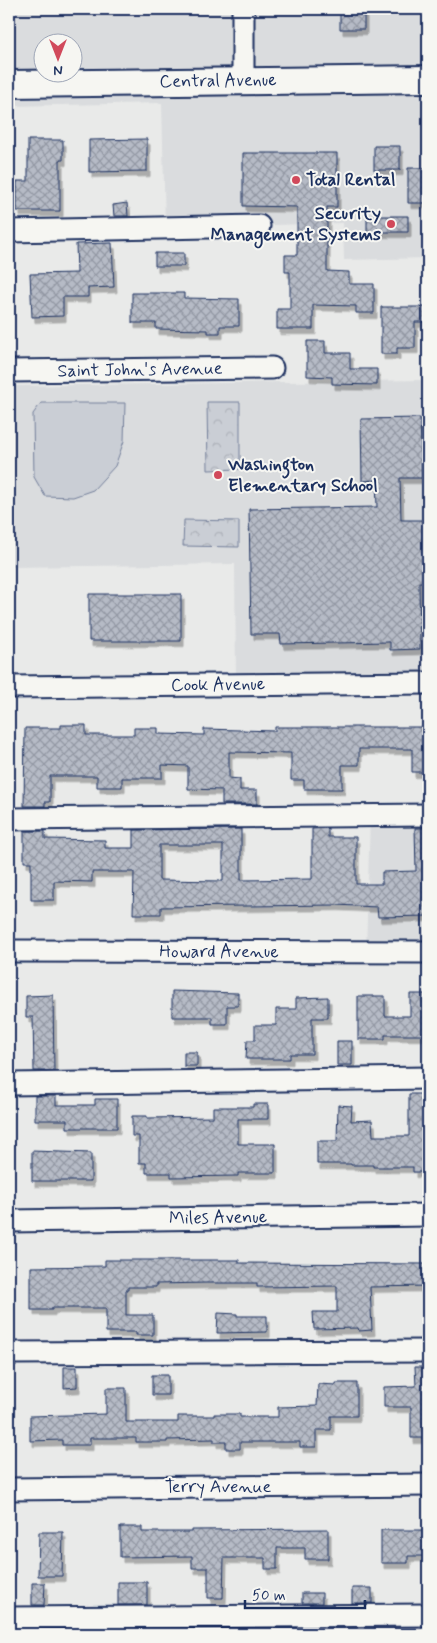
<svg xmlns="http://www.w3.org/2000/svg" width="437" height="1643" font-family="Mynerve,sans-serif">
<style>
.built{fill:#dadcde;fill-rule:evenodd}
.green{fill:#caced5;stroke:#727e9a}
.park{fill:url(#park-crowns);stroke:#727e9a}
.building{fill:url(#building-cross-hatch);stroke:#1b2f5e;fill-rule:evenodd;filter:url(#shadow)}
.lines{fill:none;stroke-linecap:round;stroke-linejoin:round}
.minor-casing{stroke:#1b2f5e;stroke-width:25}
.major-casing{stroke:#1b2f5e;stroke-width:30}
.minor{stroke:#f6f6f2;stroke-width:21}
.major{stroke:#f6f6f2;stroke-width:26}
.poi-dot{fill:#d1495b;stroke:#f6f6f2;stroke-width:2}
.labels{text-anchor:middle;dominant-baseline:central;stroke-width:4;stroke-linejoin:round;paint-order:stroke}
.street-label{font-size:18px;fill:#1b2f5e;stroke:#f6f6f2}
.poi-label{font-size:18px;font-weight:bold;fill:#1b2f5e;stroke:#f6f6f2;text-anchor:start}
</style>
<defs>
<pattern id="park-crowns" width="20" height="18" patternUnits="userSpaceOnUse" patternTransform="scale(1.25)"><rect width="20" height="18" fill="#caced5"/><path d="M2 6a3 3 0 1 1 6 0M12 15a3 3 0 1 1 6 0" fill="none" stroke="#adb1b9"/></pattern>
<pattern id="building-cross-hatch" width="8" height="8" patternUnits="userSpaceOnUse" patternTransform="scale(1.25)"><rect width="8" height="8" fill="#b6bbc6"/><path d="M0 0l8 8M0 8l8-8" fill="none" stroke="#9398a4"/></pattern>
<filter id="shadow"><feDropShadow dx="3" dy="5.5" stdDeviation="0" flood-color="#0004"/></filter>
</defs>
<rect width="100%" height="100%" fill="#e9eae9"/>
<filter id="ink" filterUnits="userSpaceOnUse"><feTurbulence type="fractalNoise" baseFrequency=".02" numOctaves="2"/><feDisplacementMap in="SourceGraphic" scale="10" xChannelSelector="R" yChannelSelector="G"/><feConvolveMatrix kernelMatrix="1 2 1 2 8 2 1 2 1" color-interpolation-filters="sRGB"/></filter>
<g filter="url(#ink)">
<!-- built -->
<path class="built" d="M9,9H428V258L344,260L343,223L165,228L162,103L9,106ZM42,42H72V72H42Z
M428,380V683L236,685L235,564L9,567V386Z
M428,815V952H366L370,816Z"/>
<!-- green -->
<path class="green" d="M41,403H125L124,441L115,466L93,490L73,497L45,496L34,477L33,414Z"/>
<!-- park -->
<path class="park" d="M207,402H240V469L208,470Z
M184,520L239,521V547L183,546Z"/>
<!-- building -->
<path class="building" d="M340,9H364V29H340Z
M147,139V171L89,172V140Z
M28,140H63V160H60V211H17V181H28Z
M374,146H400V170H374Z
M243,153H337V207H327V271L349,272V284H374V313H356V306L313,305V329H277V309H290V272H285V255H297V207L243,206Z
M408,168H425V203H408Z
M127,203L128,216H114L113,205Z
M367,216H408V232H367Z
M112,243L114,287L88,288V297H63V316L32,317L30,274L77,273L76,244Z
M155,253H184V266H155Z
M132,293H184V298L239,299V326H220V333H208V330L156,329V323H132Z
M381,307H428V322H415V348H397V354H381Z
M307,341H325V353H350V369H377V385L332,384V377L307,376Z
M420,418L422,478H400L401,520H426L428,582H419L420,649L390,650V642L281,644L280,634H251L249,509L377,507L376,480L362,481L361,419Z
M89,594H181V641H89Z
M61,725H86V735H134V728H158V734L204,735V729L275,731V727H428V772H412V749H359V765H342V789H304V780H291V753L229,752V778L240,779V790H257V804H222V790L188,789V766L162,765V778H122V787H97V776H50V802H45V806H24L25,728H61Z
M428,828V916L378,917L377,907L336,905L161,907V914H133L134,872H92V882L54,881V900H31V862H24V831H45V839L105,840V848H134V830L241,829V880L312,879V829L328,828V837H356V884H382V872L416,871L415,828ZM159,845H223V881L159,880Z
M172,991L238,993V1006H227V1024H212V1017H172Z
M410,994H428V1035H385V1039H358V996H385V1016H410Z
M53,995L54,1071H34L33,1017H26V996Z
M328,997V1018H312V1054H290V1059H246L247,1040H255V1025H276V1009H296V998Z
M337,1041H352V1065H337Z
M184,1052H197V1066H184Z
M409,1094H428V1172H413V1167H373V1165H351V1164H317V1141H337L338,1105L352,1106L351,1121L372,1120L373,1136H409Z
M35,1096H56V1105H95V1099H117V1128H67V1120H35Z
M253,1104H268V1119H238V1144H275V1173H238V1176L171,1177V1173H146V1163H139V1136H132V1116H147V1118L213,1117V1107H253Z
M32,1151L91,1153V1181H32Z
M105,1260H239V1263L428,1264V1286L370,1287L372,1330L359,1331L358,1328L314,1329L313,1312H337V1286L257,1287V1283H207L156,1284V1287H128V1290H126V1315H153V1335H136V1332H106V1308H52V1310H31V1267L105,1266Z
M218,1313L237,1314V1316H267V1332L217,1333Z
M64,1367H77V1387L64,1388Z
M415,1367H428V1438H411V1407H384V1387L416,1386Z
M152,1375H168V1395H152Z
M336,1383H357V1416H331V1430H316V1447H300V1442H240V1449H226V1442H214V1439L167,1440V1442H136V1438H90V1445H62V1440L30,1441V1416L106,1414V1388H126V1422H178V1416H214V1414H240V1417H278V1407L317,1406L318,1384L336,1385Z
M120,1527H142V1532H192V1530L328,1529V1559H305V1548H277V1569H265V1558H224L223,1598H208V1568H192V1556L120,1557Z
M381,1530H428V1556H408V1563H381Z
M39,1532H63L62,1576H38Z
M118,1582H147V1605H118Z
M32,1583H45L44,1605H32Z
M352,1588H372V1603H352Z
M302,1593H322V1603H302Z"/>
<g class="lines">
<defs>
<path id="minor" d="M243,9V81
M9,231L259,226
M9,371L272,368
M9,687L428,683
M9,819L428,815
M9,951L428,952
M9,1084L428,1078
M9,1221L428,1215
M9,1353L428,1351
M9,1489L428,1485
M9,1618L428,1615"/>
<path id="major" d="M9,84L428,79"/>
</defs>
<!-- minor casing -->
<use href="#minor" class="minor-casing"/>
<!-- major casing -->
<use href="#major" class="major-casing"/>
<!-- minor -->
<use href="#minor" class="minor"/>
<!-- major -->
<use href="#major" class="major"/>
</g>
</g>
<!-- markers -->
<g class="poi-dot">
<circle cx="296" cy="180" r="5"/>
<circle cx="391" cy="224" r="5"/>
<circle cx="218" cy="475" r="5"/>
</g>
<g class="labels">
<!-- street labels -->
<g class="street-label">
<text transform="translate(218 81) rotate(-1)">Central Avenue</text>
<text transform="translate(140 370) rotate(-1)">Saint John's Avenue</text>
<text transform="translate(218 685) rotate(-1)">Cook Avenue</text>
<text x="219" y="952">Howard Avenue</text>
<text transform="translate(218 1218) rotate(-1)">Miles Avenue</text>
<text x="218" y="1487">Terry Avenue</text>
</g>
<!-- poi labels -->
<g class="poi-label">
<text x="306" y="180">Total Rental</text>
<text x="381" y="214" text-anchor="end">Security<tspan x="381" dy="21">Management Systems</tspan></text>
<text x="228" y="465">Washington<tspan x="228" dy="21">Elementary School</tspan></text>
</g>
</g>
<!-- margin -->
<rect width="437" height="1643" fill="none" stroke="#f6f6f2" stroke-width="30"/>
<rect x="15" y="15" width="407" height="1613" fill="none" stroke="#1b2f5e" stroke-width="2" filter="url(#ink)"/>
<!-- north arrow -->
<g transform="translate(58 58) rotate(180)"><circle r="24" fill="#f6f6f2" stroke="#9ea6b7"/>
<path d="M0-4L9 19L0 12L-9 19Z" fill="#d1495b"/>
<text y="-8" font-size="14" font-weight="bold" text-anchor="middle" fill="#1b2f5e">N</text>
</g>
<!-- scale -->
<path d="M245 1600v8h120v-8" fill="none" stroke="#1b2f5e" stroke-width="2.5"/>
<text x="252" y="1600" font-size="15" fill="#1b2f5e" stroke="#f6f6f2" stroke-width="4" paint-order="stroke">50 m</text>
</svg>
